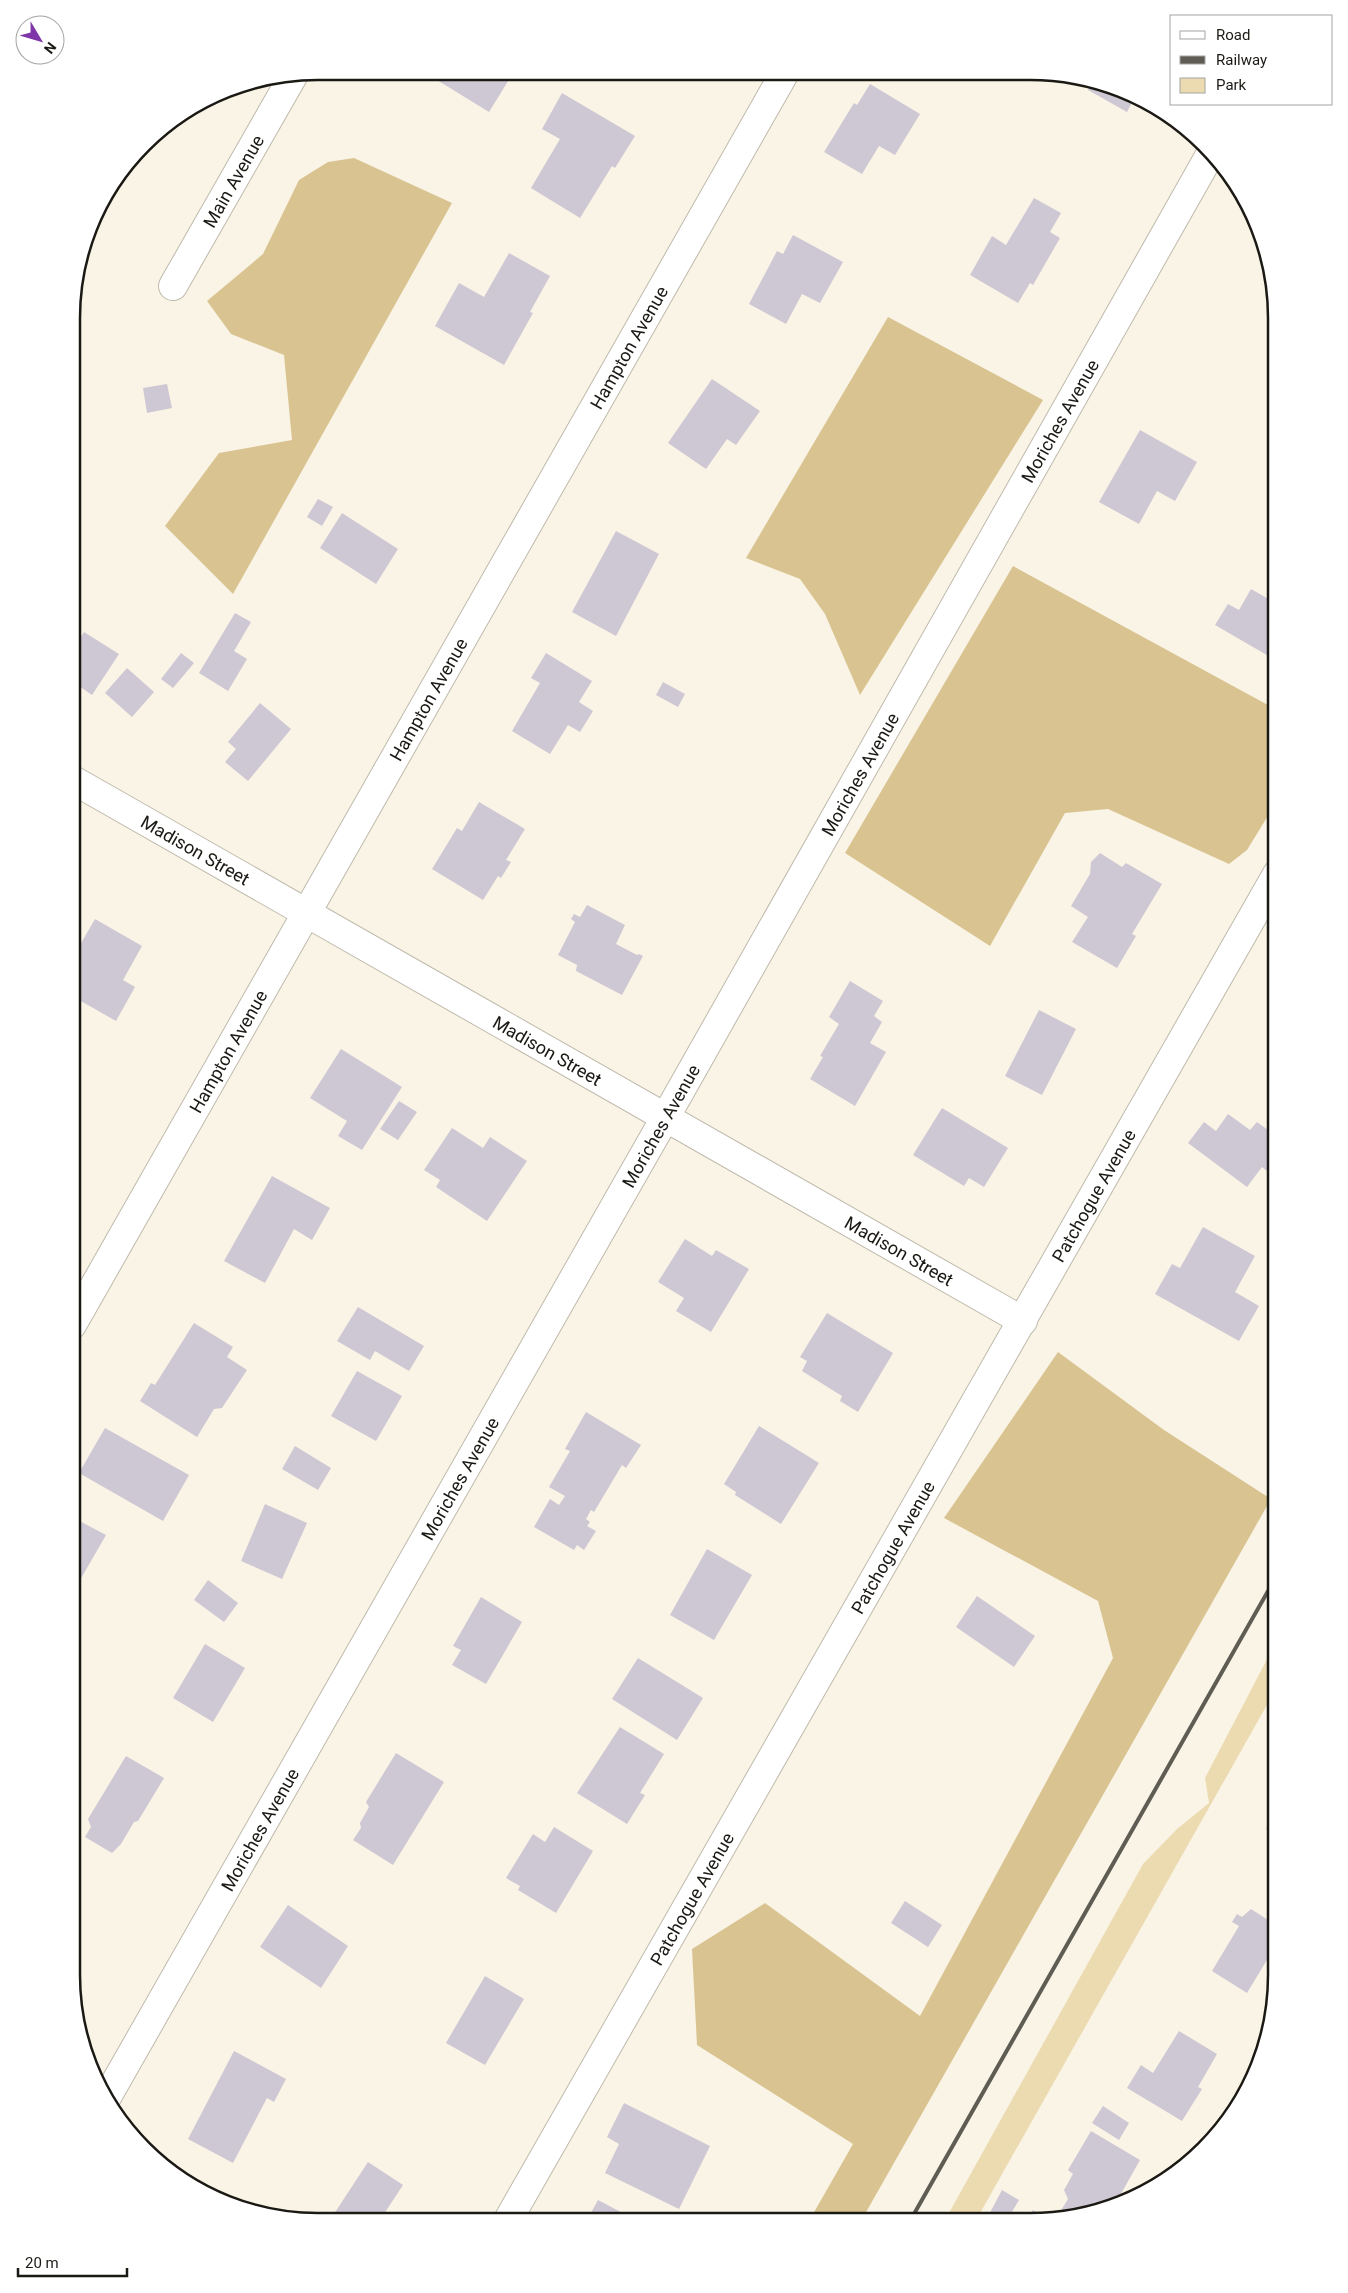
<svg xmlns="http://www.w3.org/2000/svg" width="1348" height="2293" font-family="Roboto,sans-serif">
<style>
.green{fill:#ecdbb1}
.forest{fill:#d9c491}
.building{fill:#cec7d4}
.lines{fill:none;stroke-linecap:round;stroke-linejoin:round}
.street-casing{stroke:#bfbaac;stroke-width:30}
.secondary-casing{stroke:#bfbaac;stroke-width:30}
.street{stroke:#fff;stroke-width:28}
.secondary{stroke:#fff;stroke-width:28}
.rail{stroke:#5f5c54;stroke-width:4}
.labels{text-anchor:middle;dominant-baseline:central;stroke-width:4;stroke-linejoin:round;paint-order:stroke}
.street-label{font-size:18px;fill:#1b1914;stroke:#fff}
.rim{fill:none;stroke:#1b1914;stroke-width:2.5}
</style>
<rect width="100%" height="100%" fill="#faf4e6"/>
<!-- green -->
<path class="green" d="M1276,1642V1689L975,2222H944L1143,1864L1177,1829L1209,1803L1205,1778Z"/>
<!-- forest -->
<path class="forest" d="M354,158L452,203L233,594L165,526L219,453L292,440L284,355L231,334L207,301L263,254L299,180L328,162Z
M888,317L1043,400L860,695L825,614L800,579L746,558Z
M1013,566L1277,710V801L1247,850L1229,864L1108,809L1065,813L990,946L845,853Z
M1058,1352L1164,1430L1271,1499L861,2221H809L853,2144L697,2045L692,1949L765,1903L920,2016L1113,1658L1098,1601L944,1518Z"/>
<!-- building -->
<path class="building" d="M424,72H512L513,73L489,112Z
M1093,81L1136,95L1127,112L1088,90Z
M870,84L920,114L895,155L879,146L862,174L824,152L854,103L857,105Z
M562,93L635,136L615,168L612,166L580,218L531,188L560,139L542,129Z
M1034,198L1061,213L1050,232L1060,238L1033,285L1030,283L1018,303L970,275L992,236L1006,245Z
M793,235L843,262L820,303L802,294L786,324L749,304L777,251L783,254Z
M509,253L550,276L530,312L533,313L504,365L435,326L459,283L484,297Z
M712,379L760,411L736,445L727,439L706,469L668,443Z
M167,384L172,408L147,413L143,388Z
M1140,430L1197,462L1175,501L1157,491L1139,524L1099,502Z
M318,499L333,507L322,526L307,517Z
M342,513L398,549L376,584L320,548Z
M616,531L659,554L616,636L572,612Z
M1251,589L1277,604V661L1215,625L1228,604L1239,610Z
M235,613L251,622L234,651L247,659L228,691L199,673Z
M84,632L119,654L92,695L73,682V649Z
M181,653L194,663L173,688L161,679Z
M546,653L592,681L579,702L593,711L580,732L568,725L550,754L512,731L540,683L531,678Z
M127,668L154,692L132,717L105,693Z
M663,682L685,694L678,707L656,695Z
M260,703L291,729L248,781L225,762L236,749L228,742Z
M479,802L525,829L506,860L511,862L501,878L498,876L483,900L432,869L457,828L462,831Z
M1100,853L1122,867L1126,863L1162,884L1132,934L1136,936L1117,968L1072,942L1088,917L1071,906L1090,874L1091,862Z
M587,905L625,925L616,944L637,955L639,954L643,956L622,995L576,971L577,965L558,955L575,922L571,919L574,914L580,917Z
M73,913L79,917L73,927Z
M95,919L142,946L123,980L135,987L116,1021L72,996L73,957Z
M850,981L883,1001L874,1016L882,1022L870,1043L886,1052L855,1106L810,1079L823,1057L820,1056L839,1024L829,1017Z
M1039,1010L1076,1029L1042,1095L1005,1076Z
M341,1049L402,1087L362,1150L338,1136L347,1121L310,1098Z
M399,1101L417,1112L398,1140L380,1129Z
M942,1108L1008,1148L984,1187L969,1178L964,1186L913,1155Z
M1228,1114L1250,1130L1257,1122L1276,1136V1169L1272,1175L1262,1167L1247,1187L1188,1143L1204,1122L1216,1131Z
M452,1128L483,1148L490,1137L527,1161L487,1221L436,1187L440,1180L424,1170Z
M272,1176L330,1208L312,1240L294,1229L265,1283L224,1261Z
M1203,1227L1255,1256L1235,1292L1259,1306L1239,1341L1155,1294L1172,1264L1180,1268Z
M685,1239L712,1256L716,1250L749,1269L711,1332L676,1311L684,1298L658,1282Z
M358,1307L424,1346L409,1371L375,1351L370,1360L337,1341Z
M827,1313L893,1353L858,1412L840,1401L842,1396L802,1371L807,1361L800,1357Z
M194,1323L233,1347L227,1357L247,1370L222,1408L214,1409L197,1437L140,1401L151,1383L155,1385Z
M357,1371L402,1396L376,1441L331,1416Z
M586,1412L641,1445L626,1468L622,1465L594,1512L591,1510L586,1519L590,1522L587,1526L596,1531L584,1550L577,1545L574,1550L534,1527L550,1499L559,1505L565,1496L549,1487L570,1451L565,1449Z
M759,1426L819,1463L781,1524L735,1495L736,1492L724,1484Z
M105,1428L189,1475L163,1521L79,1473Z
M295,1446L331,1468L318,1490L282,1469Z
M265,1504L307,1523L282,1579L241,1561Z
M72,1517L106,1535L72,1594Z
M707,1549L752,1575L714,1640L670,1615Z
M208,1580L238,1603L224,1622L194,1600Z
M977,1596L1035,1636L1014,1667L956,1627Z
M481,1597L522,1622L486,1684L452,1665L461,1650L453,1646Z
M205,1644L245,1668L213,1722L173,1698Z
M638,1658L703,1698L677,1740L612,1699Z
M620,1727L664,1754L640,1793L645,1795L627,1824L577,1793Z
M396,1753L444,1782L393,1865L353,1840L361,1828L360,1823L369,1807L366,1802Z
M126,1756L164,1778L138,1821L134,1822L121,1844L112,1853L85,1837L91,1827L88,1819Z
M1276,1810V1835L1266,1829Z
M554,1827L593,1851L556,1913L518,1890L520,1886L506,1878L533,1834L545,1842Z
M905,1901L942,1925L928,1947L891,1923Z
M288,1905L348,1946L321,1988L260,1947Z
M1251,1909L1276,1925V1945L1247,1993L1212,1971L1239,1926L1232,1922L1237,1914L1242,1917Z
M485,1976L524,1999L485,2065L446,2043Z
M1179,2031L1217,2054L1198,2087L1202,2089L1182,2121L1127,2088L1141,2065L1153,2073Z
M234,2051L286,2079L274,2102L267,2098L233,2163L188,2139Z
M624,2103L710,2146L679,2209L605,2173L619,2144L607,2137Z
M1103,2106L1129,2123L1119,2140L1092,2123Z
M1091,2131L1140,2160L1117,2201L1114,2199L1110,2207L1112,2208L1057,2217L1068,2199L1064,2190L1073,2174L1068,2170Z
M368,2162L403,2185L380,2220H330Z
M1002,2190L1019,2200L1006,2222H985Z
M598,2200L638,2221L587,2220Z
M1033,2210L1047,2219L1026,2222Z"/>
<g class="lines">
<defs>
<g id="street">
<path id="s1" d="M173,286L293,76"/>
<path id="s2" d="M72,1325L784,74"/>
<path id="s3" d="M107,2097L665,1118L1211,153"/>
</g>
<g id="secondary">
<path id="s4" d="M73,780L1023,1321"/>
<path id="s5" d="M508,2220L1277,874"/>
</g>
</defs>
<!-- street casing -->
<use href="#street" class="street-casing"/>
<!-- secondary casing -->
<use href="#secondary" class="secondary-casing"/>
<!-- street -->
<use href="#street" class="street"/>
<!-- secondary -->
<use href="#secondary" class="secondary"/>
<!-- rail -->
<path class="rail" d="M910,2221L1276,1577"/>
</g>
<g class="labels">
<!-- street labels -->
<g class="street-label">
<text stroke="none"><textPath href="#s1" startOffset="121">Main Avenue</textPath></text>
<text stroke="none"><textPath href="#s2" startOffset="1125">Hampton Avenue</textPath></text>
<text stroke="none"><textPath href="#s3" startOffset="1928">Moriches Avenue</textPath></text>
<text stroke="none"><textPath href="#s2" startOffset="720">Hampton Avenue</textPath></text>
<text stroke="none"><textPath href="#s3" startOffset="1522">Moriches Avenue</textPath></text>
<text stroke="none"><textPath href="#s4" startOffset="141">Madison Street</textPath></text>
<text stroke="none"><textPath href="#s4" startOffset="546">Madison Street</textPath></text>
<text stroke="none"><textPath href="#s2" startOffset="315">Hampton Avenue</textPath></text>
<text stroke="none"><textPath href="#s3" startOffset="1118">Moriches Avenue</textPath></text>
<text stroke="none"><textPath href="#s5" startOffset="1180">Patchogue Avenue</textPath></text>
<text stroke="none"><textPath href="#s4" startOffset="951">Madison Street</textPath></text>
<text stroke="none"><textPath href="#s3" startOffset="712">Moriches Avenue</textPath></text>
<text stroke="none"><textPath href="#s5" startOffset="775">Patchogue Avenue</textPath></text>
<text stroke="none"><textPath href="#s3" startOffset="308">Moriches Avenue</textPath></text>
<text stroke="none"><textPath href="#s5" startOffset="370">Patchogue Avenue</textPath></text>
</g>
</g>
<!-- crop -->
<path d="M0 0H1348V2293H0ZM318 80H1030A238 238 0 0 1 1268 318V1975A238 238 0 0 1 1030 2213H318A238 238 0 0 1 80 1975V318A238 238 0 0 1 318 80Z" fill="#fff" fill-rule="evenodd"/>
<path class="rim" d="M318 80H1030A238 238 0 0 1 1268 318V1975A238 238 0 0 1 1030 2213H318A238 238 0 0 1 80 1975V318A238 238 0 0 1 318 80Z"/>
<!-- legend -->
<rect x="1170" y="15" width="162" height="90" fill="#ffffff" stroke="#a4a3a1"/>
<rect x="1180" y="31" width="25" height="8" fill="#ffffff" stroke="#a4a3a1"/>
<text x="1216" y="40" font-size="15" fill="#1b1914">Road</text>
<rect x="1180" y="56" width="25" height="8" fill="#5f5c54" stroke="#a4a3a1"/>
<text x="1216" y="65" font-size="15" fill="#1b1914">Railway</text>
<rect x="1180" y="78" width="25" height="15" fill="#ecdbb1" stroke="#a4a3a1"/>
<text x="1216" y="90" font-size="15" fill="#1b1914">Park</text>
<!-- north arrow -->
<g transform="translate(40 40) rotate(128)"><circle r="24" fill="#ffffff" stroke="#a4a3a1"/>
<path d="M0-4L9 19L0 12L-9 19Z" fill="#7e36a8"/>
<text y="-8" font-size="14" font-weight="bold" text-anchor="middle" fill="#1b1914">N</text>
</g>
<!-- scale -->
<path d="M18 2268v8h109v-8" fill="none" stroke="#1b1914" stroke-width="2.5"/>
<text x="25" y="2268" font-size="15" fill="#1b1914" stroke="#ffffff" stroke-width="4" paint-order="stroke">20 m</text>
</svg>
